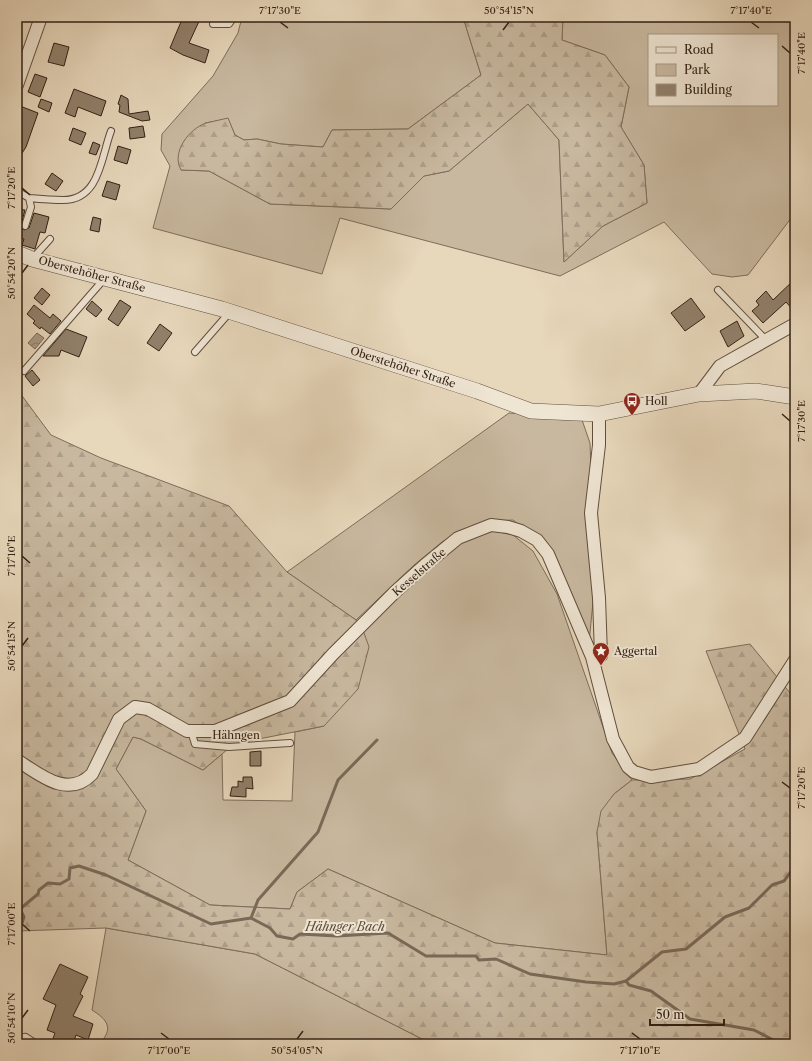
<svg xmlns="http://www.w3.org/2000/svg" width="812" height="1061" font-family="'Libre Caslon Text',serif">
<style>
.green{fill:#c8b89f;stroke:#7e6c5a;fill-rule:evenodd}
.forest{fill:url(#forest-firs);stroke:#7e6c5a}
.water{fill:url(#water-waves);stroke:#7a6957}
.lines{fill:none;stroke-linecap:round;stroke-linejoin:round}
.stream{stroke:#7a6957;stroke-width:3}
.building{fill:#91806b;stroke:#332115}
.service-casing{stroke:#604e3e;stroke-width:8}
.minor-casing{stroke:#604e3e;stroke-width:14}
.tertiary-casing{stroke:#604e3e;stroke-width:16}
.service{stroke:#efe5d3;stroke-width:6}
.minor{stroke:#efe5d3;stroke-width:12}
.tertiary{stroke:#efe5d3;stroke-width:15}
.ticks{fill:none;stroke:#332115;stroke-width:1.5}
.labels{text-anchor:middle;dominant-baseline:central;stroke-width:4;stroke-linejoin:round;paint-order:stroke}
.street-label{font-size:11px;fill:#332115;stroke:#efe5d3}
.poi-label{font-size:11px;fill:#332115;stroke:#efe5d3;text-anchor:start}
.water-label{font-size:12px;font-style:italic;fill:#5d4b3c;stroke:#efe5d3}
.neatline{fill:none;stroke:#332115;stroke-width:1.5}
.ticks-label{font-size:10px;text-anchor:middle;fill:#332115}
</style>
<defs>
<pattern id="forest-firs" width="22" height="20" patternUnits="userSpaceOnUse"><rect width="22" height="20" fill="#c8b89f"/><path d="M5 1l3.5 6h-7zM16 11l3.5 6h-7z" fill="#ac9e88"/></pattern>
<pattern id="water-waves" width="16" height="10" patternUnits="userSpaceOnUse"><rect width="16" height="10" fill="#aa9983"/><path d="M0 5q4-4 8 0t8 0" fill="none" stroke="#8b7c6a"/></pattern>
</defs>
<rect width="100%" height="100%" fill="#e7d7bb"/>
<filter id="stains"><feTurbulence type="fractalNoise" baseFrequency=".005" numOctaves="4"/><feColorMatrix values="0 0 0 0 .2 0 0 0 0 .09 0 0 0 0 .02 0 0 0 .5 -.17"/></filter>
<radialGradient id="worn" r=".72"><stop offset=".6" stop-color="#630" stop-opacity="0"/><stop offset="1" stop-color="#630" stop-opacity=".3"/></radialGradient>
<!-- green -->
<path class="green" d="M242,17H463L481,75L408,129L332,130L323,147L281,144L257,139L244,140L235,135L228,119L205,123L181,170L209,171L270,204L391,209L424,176L449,171L528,104L559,140L564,262L603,226L647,203L644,165L621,127L629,87L605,55L562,40L563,17H795V173L790,180L795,184V213L748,275L732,277L712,274L664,222L560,276L340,218L322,274L153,228L170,166L161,150L162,134L213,76L238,33ZM649,35H777V105H649Z
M509,413L581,417L590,443L595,581L589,643L544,544L513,520L488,521L463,530L442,542L413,566L356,620L287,572Z
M494,531L513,535L533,551L557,594L612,753L632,780L614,794L597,832L607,955L495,943L328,869L297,892L290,909L210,905L128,860L146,811L116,769L133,737L141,739L203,770L222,754L223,800L292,801L295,732L324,726L363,630L430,568L461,543L477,535Z
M106,928L255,954L428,1042L507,1039L508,1044H99C114,1029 108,1020 92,1010Z"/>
<!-- forest -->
<path class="forest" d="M463,17H563L562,40L605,55L629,87L621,127L644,165L647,203L603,226L564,262L559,140L528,104L449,171L424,176L391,209L270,204L209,171L181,170C171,152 189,129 206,123C213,121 221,120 228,118L235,135L244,140L257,139L281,144L323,147L332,130L408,129L481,75Z
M17,389L51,435L101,458L229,506L287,572L356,620L363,630L369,647L358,689L324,726L234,744L203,770L141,739L133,737L116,769L146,811L128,860L210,905L290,909L297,892L328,869L495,943L607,955L597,832L601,811L614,794L632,780L690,779L745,749L706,651L750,644L795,699V1044H508L507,1039L428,1042L255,954L106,928L17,931Z"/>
<!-- water -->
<path class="water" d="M37,333L44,338L35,349L28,343Z"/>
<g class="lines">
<!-- stream -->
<path class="stream" d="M251,918L258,900L318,832L338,780L377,740
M17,925L22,923L24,917L20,909L38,894L39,890L48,883L60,884L69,879L70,868L79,866L106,875L211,924L251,918L270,928L277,936L293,939L300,934L337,936L388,933L426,956H476L479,960L496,959L530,974L586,982L614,984L626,981L662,952L686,949L725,917L749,908L772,885L784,881L795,866
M626,981L629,985L651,991L690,1019L754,1030L781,1044"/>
</g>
<!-- building -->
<path class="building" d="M183,17H201L189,43L209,50L205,63L183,55L170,48Z
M54,43L69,47L64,66L48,62Z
M35,74L47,78L40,97L28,92Z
M74,89L106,101L101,116L78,107L75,117L65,113Z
M121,95L128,99L129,114L148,111L150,120L142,121L119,112L120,105L118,104Z
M41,99L52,103L49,112L38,107Z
M20,106L38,113L26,147L17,161V114Z
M143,126L145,137L130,139L129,128Z
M73,128L86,133L81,145L69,140Z
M93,142L100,145L96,155L89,153Z
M118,146L131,150L127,164L114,160Z
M52,173L63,181L56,191L45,184Z
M107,181L120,185L116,200L102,196Z
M17,209L25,210L21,225L24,230L29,228L34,213L49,217L45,233L40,232L35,249L22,245L24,239L17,238Z
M93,217L101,219L99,232L90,230Z
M795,279V312L786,302L763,323L752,311L759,305L756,301L766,291L773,300Z
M42,288L50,295L42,305L34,298Z
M691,298L705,317L685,331L671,313Z
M120,300L131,307L118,326L108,319Z
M92,301L102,310L96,317L86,309Z
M34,305L50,318L53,314L61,321L50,334L41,327L40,329L33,323L35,321L27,314Z
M737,321L744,336L728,347L720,331Z
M160,324L172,333L159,351L147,343Z
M66,329L87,337L79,357L61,350L59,356H43Z
M32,370L40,380L33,386L25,376Z
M261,751V766H250V752Z
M243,777H252L253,789L246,788V797L230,796L232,787H238V781L243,782Z
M60,964L88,977L80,994L83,996L73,1016L93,1024L88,1040L76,1035L73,1044H51L55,1033L47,1030L56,1005L43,999Z"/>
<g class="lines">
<defs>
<path id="service" d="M213,24H229L234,17
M17,191L29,198L31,207L25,226
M29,198C40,199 52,200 63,200C100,200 101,157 111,131
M33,258L50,239
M718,290L766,340
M195,352L230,312
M24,371L105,278
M191,731L195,744L229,747L290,743"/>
<path id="minor" d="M17,85L41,17
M699,394L720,366L795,324
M592,657L613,739L628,767L634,772L651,777L699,769L745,738L795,660
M17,760C40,775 68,799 92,774L119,719L135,707L148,709L187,731H215L290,701L333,654L396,591L425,565L458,538L491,525L508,527L521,531L537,540L548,554L592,657L601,655L599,598L591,513L599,445V414
M20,1044L25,1040L31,1044"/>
<path id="tertiary" d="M17,253L32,259L222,309L477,391L531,411L599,414L699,394L756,391L795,397"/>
</defs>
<!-- service casing -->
<use href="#service" class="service-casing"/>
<!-- minor casing -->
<use href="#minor" class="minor-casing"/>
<!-- tertiary casing -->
<use href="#tertiary" class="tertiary-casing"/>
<!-- service -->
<use href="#service" class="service"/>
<!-- minor -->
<use href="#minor" class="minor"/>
<!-- tertiary -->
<use href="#tertiary" class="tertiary"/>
</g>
<!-- ticks -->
<path class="ticks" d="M280,22L288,28M751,22L759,28M503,30L509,22M782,46L790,53M22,188L30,195M22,273L28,265M782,414L790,421M22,556L30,563M22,646L28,638M782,782L790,788M22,924L30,931M22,1018L28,1010M161,1033L169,1039M632,1033L640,1039M297,1039L303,1031"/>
<!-- icons -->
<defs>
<symbol id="bus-pin" viewBox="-11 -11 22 30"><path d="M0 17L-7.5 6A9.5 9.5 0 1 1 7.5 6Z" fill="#8f2418" stroke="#efe5d3"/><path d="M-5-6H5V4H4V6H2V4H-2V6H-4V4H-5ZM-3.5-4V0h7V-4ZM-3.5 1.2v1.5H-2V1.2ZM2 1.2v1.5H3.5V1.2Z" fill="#fff"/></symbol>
<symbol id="sight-pin" viewBox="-11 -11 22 30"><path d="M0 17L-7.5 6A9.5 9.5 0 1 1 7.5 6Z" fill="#8f2418" stroke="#efe5d3"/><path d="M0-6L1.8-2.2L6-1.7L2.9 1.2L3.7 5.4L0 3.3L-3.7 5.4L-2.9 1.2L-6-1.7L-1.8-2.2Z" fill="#fff"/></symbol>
</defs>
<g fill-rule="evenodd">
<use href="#bus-pin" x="622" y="391" width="20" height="27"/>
<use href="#sight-pin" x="591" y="641" width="20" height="27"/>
</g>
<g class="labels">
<!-- street labels -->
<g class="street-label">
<text transform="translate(92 274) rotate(15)">Oberstehöher Straße</text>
<text transform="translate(403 367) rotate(18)">Oberstehöher Straße</text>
<text transform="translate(419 572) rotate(-41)">Kesselstraße</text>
<text x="236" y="735">Hähngen</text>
</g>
<!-- poi labels -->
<g class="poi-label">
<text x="645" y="401">Holl</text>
<text x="614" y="651">Aggertal</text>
</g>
<!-- water labels -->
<g class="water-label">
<text x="345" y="926">Hähnger Bach</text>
</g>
</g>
<!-- margin -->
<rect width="812" height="1061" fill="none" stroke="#e7d7bb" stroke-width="44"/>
<!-- legend -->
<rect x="648" y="34" width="130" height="72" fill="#efe5d3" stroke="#a49787"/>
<rect x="656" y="47" width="20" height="6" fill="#efe5d3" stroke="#a49787"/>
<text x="684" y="54" font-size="12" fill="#332115">Road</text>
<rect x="656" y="64" width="20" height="12" fill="#c8b89f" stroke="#a49787"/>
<text x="684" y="74" font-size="12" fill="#332115">Park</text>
<rect x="656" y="84" width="20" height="12" fill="#91806b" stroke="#a49787"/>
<text x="684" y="94" font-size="12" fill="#332115">Building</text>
<!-- scale -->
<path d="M650 1019v6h74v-6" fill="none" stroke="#332115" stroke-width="2"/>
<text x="656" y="1019" font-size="12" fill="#332115" stroke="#efe5d3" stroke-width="3" paint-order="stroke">50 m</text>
<rect x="22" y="22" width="768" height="1017" class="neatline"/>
<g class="ticks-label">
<text x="280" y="14">7°17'30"E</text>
<text x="509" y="14">50°54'15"N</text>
<text x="751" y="14">7°17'40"E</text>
<text transform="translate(801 53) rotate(-90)" y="4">7°17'40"E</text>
<text transform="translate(11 188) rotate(-90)" y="4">7°17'20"E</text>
<text transform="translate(11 273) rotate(-90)" y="4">50°54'20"N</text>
<text transform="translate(801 421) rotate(-90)" y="4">7°17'30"E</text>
<text transform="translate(11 556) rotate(-90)" y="4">7°17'10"E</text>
<text transform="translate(11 646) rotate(-90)" y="4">50°54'15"N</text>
<text transform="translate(801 788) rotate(-90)" y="4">7°17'20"E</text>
<text transform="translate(11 924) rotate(-90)" y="4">7°17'00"E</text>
<text transform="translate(11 1018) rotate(-90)" y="4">50°54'10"N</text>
<text x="169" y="1054">7°17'00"E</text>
<text x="297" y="1054">50°54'05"N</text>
<text x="640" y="1054">7°17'10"E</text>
</g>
<rect width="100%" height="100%" filter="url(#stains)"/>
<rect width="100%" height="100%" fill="url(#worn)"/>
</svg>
